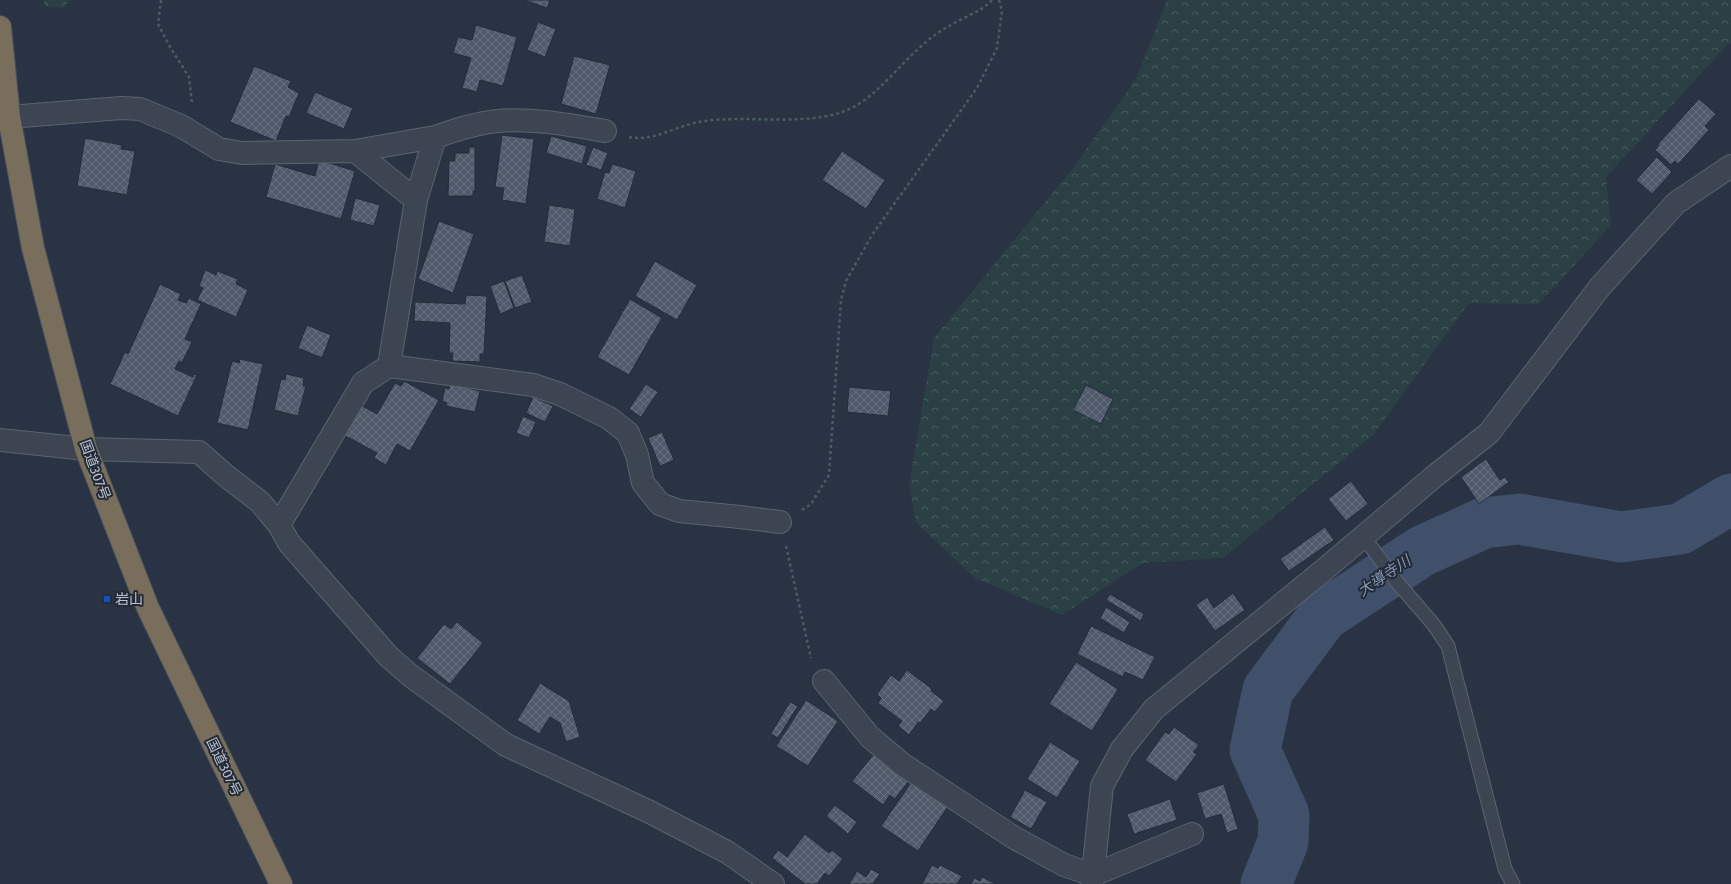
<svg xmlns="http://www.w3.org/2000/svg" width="1731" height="884" font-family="'Fira Sans','Noto Sans JP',sans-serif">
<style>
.forest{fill:url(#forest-crowns)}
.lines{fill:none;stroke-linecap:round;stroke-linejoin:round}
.river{stroke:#40506b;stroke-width:51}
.building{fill:url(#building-cross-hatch);stroke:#242c3a}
.lane-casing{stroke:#5c6370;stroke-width:15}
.street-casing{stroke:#5c6370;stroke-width:24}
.highway-casing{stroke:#48505d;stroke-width:24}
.path{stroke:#495d60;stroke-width:2.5;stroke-dasharray:3 3;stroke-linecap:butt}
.lane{stroke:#3d4552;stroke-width:13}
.street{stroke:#3d4552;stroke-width:22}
.highway{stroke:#786e5b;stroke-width:22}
.transit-dot{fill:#1a4fb4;stroke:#222a38;stroke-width:1.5}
.labels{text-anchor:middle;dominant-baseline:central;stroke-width:4;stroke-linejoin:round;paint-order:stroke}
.street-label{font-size:14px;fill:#bbc1cc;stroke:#222a38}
.poi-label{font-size:14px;fill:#bbc1cc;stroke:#222a38;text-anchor:start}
.water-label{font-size:15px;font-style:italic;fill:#8496b2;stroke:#222a38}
</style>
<defs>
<pattern id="forest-crowns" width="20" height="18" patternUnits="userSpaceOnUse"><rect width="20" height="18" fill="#2b4044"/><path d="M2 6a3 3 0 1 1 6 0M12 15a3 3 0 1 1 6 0" fill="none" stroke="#485a5e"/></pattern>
<pattern id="building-cross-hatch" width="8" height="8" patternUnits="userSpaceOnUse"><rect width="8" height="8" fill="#505a6b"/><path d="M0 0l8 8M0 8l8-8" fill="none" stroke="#67707f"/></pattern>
</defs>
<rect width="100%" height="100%" fill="#293343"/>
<!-- forest -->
<path class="forest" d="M44,0H69L64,8L44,6Z
M1167,0H1731V41L1606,177L1611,225L1539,304L1469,303L1373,435L1223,558L1143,563L1062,615L975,578L916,523L909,485L934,338L1073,168L1136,79Z"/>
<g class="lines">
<!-- river -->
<path class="river" d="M1266,884L1283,842L1284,815L1255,750L1268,690L1323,616L1422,551L1484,523L1519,519L1621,537L1680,529L1731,499"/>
</g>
<!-- building -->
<path class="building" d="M524,0H550L547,8Z
M538,22L556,29L545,57L527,50Z
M476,25L517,37L503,86L480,80L477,92L462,88L471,58L453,53L458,37L472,40Z
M574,56L610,65L596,114L561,104Z
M254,66L291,81L288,87L299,93L289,117L286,116L276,141L230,122Z
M315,92L353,108L344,129L306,113Z
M1699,99L1716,114L1705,126L1709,130L1678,164L1675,161L1671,165L1655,150L1659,145L1658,144Z
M502,135L534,139L526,204L502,200L504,188L495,187Z
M551,136L587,146L582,164L546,153Z
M85,138L122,145L121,149L135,151L127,195L77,186Z
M469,147H475V191H473V196H448L449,161H455V153H469Z
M593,147L608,153L601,170L586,165Z
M842,151L885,180L866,209L822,180Z
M1657,157L1672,172L1652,194L1636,180Z
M319,160L355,171L341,219L266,197L275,164L315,176Z
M612,164L636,171L625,208L597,199L605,172L609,173Z
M355,198L380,205L374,226L350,220Z
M549,205L575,209L570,246L544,242Z
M439,221L474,234L453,293L418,279Z
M655,261L697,285L677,320L635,296Z
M205,270L216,275L217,271L238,279L236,284L248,290L236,317L197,300L203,288L199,286Z
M522,275L532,302L515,308L505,281Z
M504,281L514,308L500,314L490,286Z
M160,284L181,294L178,300L186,303L189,298L201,304L185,339L192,342L182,363L179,361L175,369L193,377L194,374L197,375L178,416L110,384L125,352L128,354Z
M466,295L487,296L484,354H480V362L452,361L453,353H449L450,323L414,321L415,302L465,304Z
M630,299L662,318L629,375L597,357Z
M307,325L331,335L322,358L298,348Z
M240,359L263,364L248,430L217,423L232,361L239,363Z
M286,374L304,378L303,386H306L298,416L274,410L281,379L285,380Z
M404,381L439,400L410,451L397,444L386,465L374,458L377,453L344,435L361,405L377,414L395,383L401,386Z
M450,384L480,391L475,412L446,406L447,403L442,401L445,388L449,389Z
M646,384L658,392L641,417L629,409Z
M1086,385L1113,399L1101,424L1073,410Z
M849,387L891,391L888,416L847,412Z
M533,397L553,406L545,422L526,413Z
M523,416L536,422L529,438L516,433Z
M662,432L674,460L660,466L648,438Z
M1486,459L1500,480L1505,477L1509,482L1479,504L1461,477Z
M1351,481L1368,504L1346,521L1328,499Z
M1325,527L1334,540L1289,571L1280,559Z
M1233,593L1245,610L1215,631L1196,605L1207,597L1214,608Z
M1110,594L1144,614L1141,621L1106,600Z
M1106,607L1130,622L1124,633L1100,618Z
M457,622L483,643L450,684L417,658L444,624L451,629Z
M1091,626L1155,657L1143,680L1125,672L1123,677L1077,654Z
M1076,662L1118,689L1092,731L1049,704Z
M907,670L932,689L931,691L944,701L935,712L931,709L920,723L918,722L909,735L898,726L902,721L878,703L881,698L877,694L891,675L899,681Z
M540,683L569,701L580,737L566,742L560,723L550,717L539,734L517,720Z
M806,700L838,721L808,766L776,746Z
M790,702L798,706L778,738L772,734L768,741L767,740Z
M1174,727L1199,745L1193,752L1197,754L1176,782L1145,760L1165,732L1169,734Z
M1050,742L1080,761L1057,798L1027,779Z
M874,754L908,782L895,799L890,795L883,805L852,781Z
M913,780L949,805L918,851L881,826Z
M1224,784L1238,829L1227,833L1221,814L1205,819L1197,793Z
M1025,790L1047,802L1031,829L1010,817Z
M1170,799L1177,820L1134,834L1127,814Z
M835,805L857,822L848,834L826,816Z
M805,834L829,853L832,850L843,859L829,876L825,873L817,884H805L772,858L778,850L787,857Z
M932,865L938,868L940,865L962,876L957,884H922Z
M871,869L880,874L873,883L875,884H849L857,871L866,877Z
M982,877L996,884H971L974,878L980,881Z"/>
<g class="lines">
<defs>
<path id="lane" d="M1363,536L1397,582L1434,625L1448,646L1505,869L1513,884"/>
<path id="street" d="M9,117L121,108L140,109L181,126L219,149L242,153L355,151L435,137L416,200L389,366L363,383L279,525
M435,137C456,130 476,123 498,121C534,118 570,125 605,131
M355,151L416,200
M389,366L533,385L560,394L609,418L628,433L637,455L643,483L660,504L679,511L740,517L780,522
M0,440L86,449L199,452L225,475L260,502L279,525L289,543L389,657L411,676L506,745L650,812L727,852L773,884
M824,681L870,737L902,764L1013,837L1064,865L1093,875L1192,834
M1092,884L1102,786L1122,749L1154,709L1325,569L1436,475L1489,433L1599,288L1676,203L1731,166"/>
<path id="highway" d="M0,27L9,117L33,248L86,449L148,608L281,884"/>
</defs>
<!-- lane casing -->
<use href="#lane" class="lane-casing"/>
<!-- street casing -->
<use href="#street" class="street-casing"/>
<!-- highway casing -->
<use href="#highway" class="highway-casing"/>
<!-- path -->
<path class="path" d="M161,0L158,24L170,47L189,77L192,103
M629,137C653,142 676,126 699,122C746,113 817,130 857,105C884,88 902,62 926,42C937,32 949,26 962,19C973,13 983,10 992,0
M802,510L811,504L829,475L841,300L846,281L872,235L977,88L997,48L1002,11L999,0
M786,546L811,658"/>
<!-- lane -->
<use href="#lane" class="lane"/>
<!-- street -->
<use href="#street" class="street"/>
<!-- highway -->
<use href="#highway" class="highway"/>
</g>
<!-- markers -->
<rect class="transit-dot" x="103" y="595" width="8" height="8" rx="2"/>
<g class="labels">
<!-- street labels -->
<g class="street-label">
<text transform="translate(95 470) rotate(70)">国道307号</text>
<text transform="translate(224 767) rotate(64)">国道307号</text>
</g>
<!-- poi labels -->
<g class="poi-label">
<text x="115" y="599">岩山</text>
</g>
<!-- water labels -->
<g class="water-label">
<text transform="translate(1384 576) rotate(-34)">大導寺川</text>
</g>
</g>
</svg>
